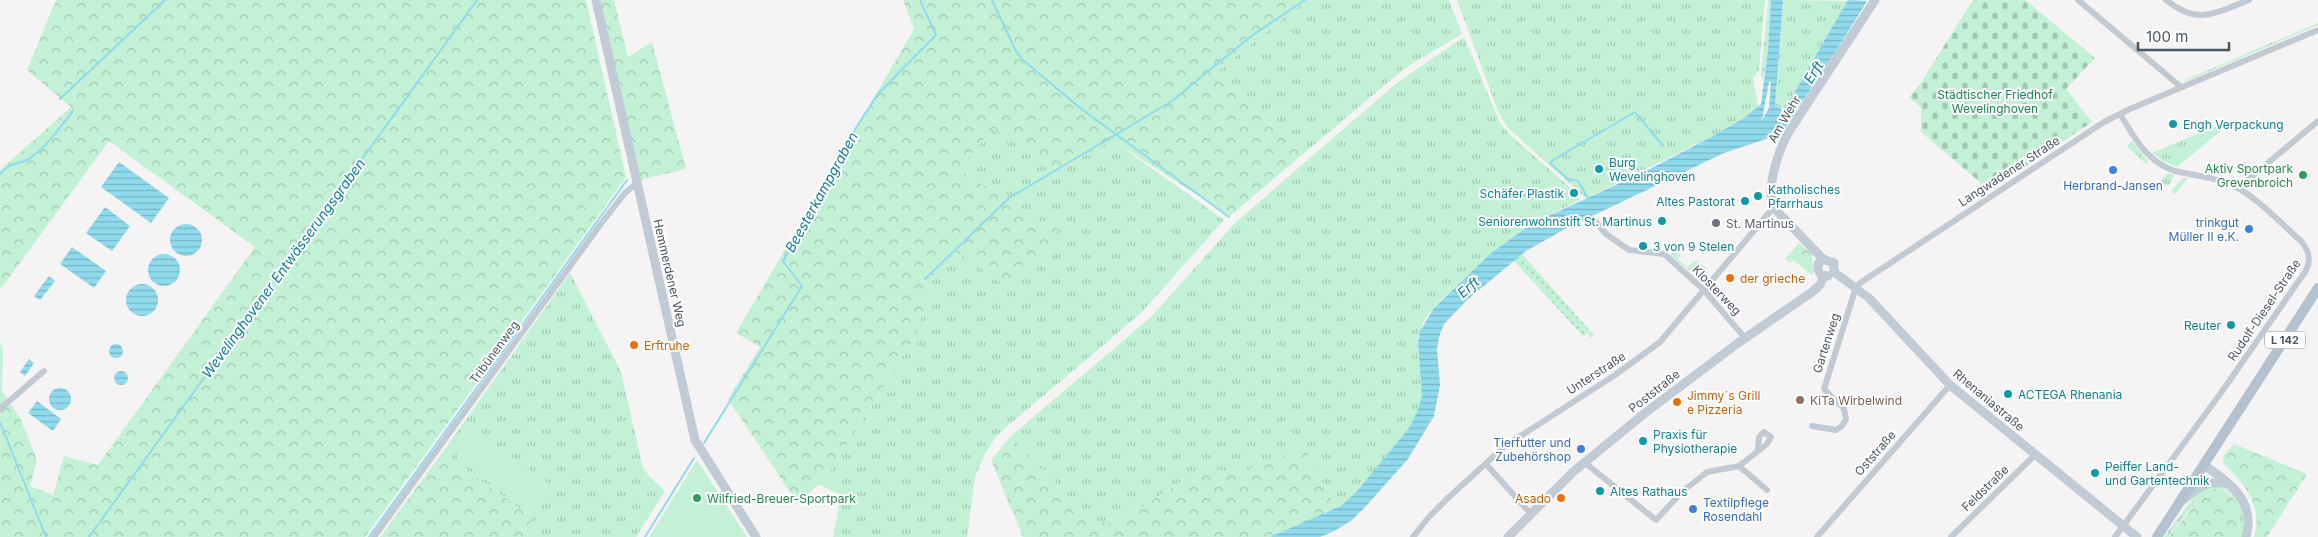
<svg xmlns="http://www.w3.org/2000/svg" width="2318" height="537" font-family="Inter,sans-serif">
<style>
.grass{fill:url(#grass-tufts)}
.forest{fill:url(#forest-crowns)}
.cemetery{fill:url(#cemetery-stones)}
.garden{fill:url(#garden-dots)}
.pitch{fill:#c3f1d5}
.water{fill:url(#water-rules);fill-rule:evenodd}
.lines{fill:none;stroke-linecap:round;stroke-linejoin:round}
.stream{stroke:#90daee;stroke-width:2}
.street{stroke:#c1cad2;stroke-width:6}
.secondary{stroke:#c1cbd6;stroke-width:9}
.primary{stroke:#b3c2d1;stroke-width:10}
.culture-dot{fill:#0f9aa8;stroke:#fff;stroke-width:2}
.shop-dot{fill:#3f7fe0;stroke:#fff;stroke-width:2}
.leisure-dot{fill:#2e9e5b;stroke:#fff;stroke-width:2}
.worship-dot{fill:#6b7280;stroke:#fff;stroke-width:2}
.food-dot{fill:#e8710a;stroke:#fff;stroke-width:2}
.education-dot{fill:#8d6e63;stroke:#fff;stroke-width:2}
.labels{text-anchor:middle;dominant-baseline:central;stroke-width:4;stroke-linejoin:round;paint-order:stroke}
.shield{fill:#fff;stroke:#808990;stroke-width:1}
.shield-label{font-size:11px;font-weight:bold;fill:#4a5661}
.park-label{font-size:12px;fill:#17864f;stroke:#fff}
.street-label{font-size:12px;fill:#4a5661;stroke:#fff}
.culture-label{font-size:12px;fill:#0d838f;stroke:#fff;text-anchor:start}
.leisure-label{font-size:12px;fill:#27864d;stroke:#fff;text-anchor:end}
.shop-label{font-size:12px;fill:#366cbe;stroke:#fff;text-anchor:end}
.worship-label{font-size:12px;fill:#5b616d;stroke:#fff;text-anchor:start}
.food-label{font-size:12px;fill:#c56008;stroke:#fff;text-anchor:start}
.education-label{font-size:12px;fill:#785e54;stroke:#fff;text-anchor:start}
.water-label{font-size:14px;font-style:italic;fill:#0c7c9b;stroke:#fff}
</style>
<defs>
<pattern id="grass-tufts" width="24" height="20" patternUnits="userSpaceOnUse" patternTransform="scale(1.25)"><rect width="24" height="20" fill="#c3f1d5"/><path d="M3 7l-1-3M5 7V3M7 7l1-3M15 17l-1-3M17 17v-4M19 17l1-3" fill="none" stroke="#a0c6b0"/></pattern>
<pattern id="forest-crowns" width="20" height="18" patternUnits="userSpaceOnUse" patternTransform="scale(1.25)"><rect width="20" height="18" fill="#c3f1d5"/><path d="M2 6a3 3 0 1 1 6 0M12 15a3 3 0 1 1 6 0" fill="none" stroke="#a0c6b0"/></pattern>
<pattern id="cemetery-stones" width="16" height="16" patternUnits="userSpaceOnUse" patternTransform="scale(1.25)"><rect width="16" height="16" fill="#c3f1d5"/><path d="M2 7V4a2 2 0 0 1 4 0v3zM10 15v-3a2 2 0 0 1 4 0v3z" fill="#a0c6b0"/></pattern>
<pattern id="garden-dots" width="8" height="8" patternUnits="userSpaceOnUse" patternTransform="scale(1.25)"><rect width="8" height="8" fill="#c3f1d5"/><path d="M2 2h.1M6 6h.1" fill="none" stroke="#a0c6b0" stroke-width="1.8" stroke-linecap="round"/></pattern>
<pattern id="water-rules" width="6" height="5" patternUnits="userSpaceOnUse" patternTransform="scale(1.25)"><rect width="6" height="5" fill="#90daee"/><path d="M0 2.5h6" fill="none" stroke="#78b4c4"/></pattern>
</defs>
<rect width="100%" height="100%" fill="#f5f3f3"/>
<!-- grass -->
<path class="grass" d="M1306,0H1449L1462,34L1405,68L1303,154L1213,75Z
M1457,0H1765L1759,70L1753,79L1758,106C1739,127 1707,138 1682,151C1650,167 1618,183 1586,198L1507,127L1498,111Z
M1768,0H1771L1768,50L1763,80L1761,76Z
M1783,0L1848,1L1793,95L1782,110L1775,106Z
M2318,23V25L2184,82L2185,80Z
M1464,37L1500,123L1510,135L1574,191L1580,200C1529,223 1497,248 1456,286C1443,299 1426,312 1420,330C1414,350 1424,373 1422,394C1421,406 1416,417 1410,426C1401,442 1352,500 1337,509L1304,447L1240,474L1203,467L1116,524L1092,520L1011,436L1151,317L1236,222L1398,82Z
M2226,122L2227,126L2177,167L2165,162L2152,153Z
M993,128L1056,171L1112,140L1224,220L1141,313L997,435L985,454L975,477L967,537H833L841,495L818,484L828,475L916,335L935,271L955,251L1059,231L958,170Z
M2132,141L2148,161L2146,164L2127,146Z
M2168,173L2174,175L2169,185L2161,186L2159,183Z
M2183,178H2188L2175,194L2171,191Z
M1673,252L1680,255L1678,259L1687,267L1696,260L1708,270L1699,279L1670,255Z
M570,273L621,372L643,468L649,476L665,491L636,537H523L532,517L442,453Z
M2222,485C2242,497 2246,516 2242,537H2238C2241,523 2240,513 2234,499C2217,466 2178,524 2168,537H2164L2199,490Z"/>
<!-- forest -->
<path class="forest" d="M56,0H586L626,177L365,537H0V341L3,349L2,391L20,418L37,460L30,486L53,495L64,456L98,465L255,247L109,141L0,290V170L71,107L27,70Z
M600,0H614L628,57L652,42L686,169L643,179L641,182Z
M903,0H1306L1213,75L1303,154L1230,216L1112,140L1056,171L993,128L958,170L1059,230L1009,288L955,251L935,271L916,335L828,475L798,504L728,399L760,347L736,333L914,29Z
M1799,243L1812,254L1813,276L1793,260L1790,263L1785,259Z
M1011,436L1092,520L1116,524L1203,467L1240,474L1304,447L1337,509L1270,537H1023L991,460Z
M2234,444L2307,474L2267,537H2254C2263,505 2245,484 2223,463L2224,455Z
M442,453L532,517L523,537H380Z
M2214,489C2239,489 2242,518 2238,537H2168L2206,492Z"/>
<!-- cemetery -->
<path class="cemetery" d="M1973,0H2025L2095,58L2066,89L2092,122L1990,191L1921,132V108L1909,97L1920,84Z"/>
<!-- garden -->
<path class="garden" d="M1522,254L1594,335L1591,338L1587,333L1583,336L1514,261Z"/>
<!-- pitch -->
<path class="pitch" d="M471,434L481,435L547,482L550,491C545,502 538,512 524,509L457,458C455,448 460,438 471,434Z
M697,460L747,537H649Z"/>
<!-- water -->
<path class="water" d="M1771,0H1783L1775,106L1782,110L1793,95L1848,0L1867,1L1838,48L1783,131L1766,139L1724,153L1565,229L1526,251L1467,300L1444,324L1439,337L1437,349L1440,385L1434,416L1408,459L1366,506L1352,520L1336,530L1320,537H1270L1341,506L1357,491L1409,428L1418,410L1422,395L1418,343L1420,331L1434,308L1490,254L1533,223L1644,172L1715,135L1744,118L1761,104L1768,50ZM1771,81L1769,108L1762,120L1769,82Z
M119,162L169,198L151,223L101,187Z
M105,207L130,226L112,251L86,233Z
M170 240a16 16 0 1 1 32 0a16 16 0 1 1-32 0Z
M72,247L106,271L94,288L60,264Z
M148 270a16 16 0 1 1 32 0a16 16 0 1 1-32 0Z
M49,276L55,281L40,300L34,296Z
M126 300a16 16 0 1 1 32 0a16 16 0 1 1-32 0Z
M109 351a7 7 0 1 1 14 0a7 7 0 1 1-14 0Z
M29,359L34,363L25,376L20,372Z
M114 378a7 7 0 1 1 14 0a7 7 0 1 1-14 0Z
M49 399a11 11 0 1 1 22 0a11 11 0 1 1-22 0Z
M37,401L61,419L53,431L28,413Z"/>
<g class="lines">
<!-- stream -->
<path class="stream" d="M992,0L1016,51L1023,60L1080,108L1229,217
M60,99L165,0
M0,174C12,160 14,167 27,160C46,149 59,128 73,111
M1588,198L1578,181L1568,179L1550,163L1553,160L1635,112L1663,146
M925,279L1009,198L1172,101L1250,37L1305,0
M0,422L46,537
M704,443L802,286L783,261L857,126L878,94L936,35L920,0
M89,537L477,0
M369,537L627,180
M645,537L694,458"/>
<!-- street -->
<path class="street" d="M2078,0L2181,87
M2166,0C2198,26 2215,13 2249,0
M2238,188L2318,121
M1595,221L1606,234L1629,250L1664,254L1703,289L1745,338
M0,409L44,371
M1812,426L1836,430L1842,426L1846,419L1844,409L1824,389L1856,287L1860,283L2104,122L2130,109L2318,30
M1584,462L1656,520L1682,492L1707,472L1739,466L1767,444L1771,437L1764,432L1759,437L1758,450
M1486,464L1530,513
M1739,466L1767,490
M374,537L600,225L625,193L637,183
M1413,537L1428,518L1449,497L1505,446L1615,375L1660,342L1773,208
M1817,537L1950,385
M1951,537L2036,454
M2115,537L2223,390L2305,272C2312,260 2309,250 2300,240C2280,223 2260,200 2236,187C2219,179 2202,176 2184,173C2151,168 2136,141 2120,114"/>
<!-- secondary -->
<path class="secondary" d="M596,0L695,440L756,537
M1823,259L1773,207C1766,187 1779,148 1790,130L1875,0
M1823,259L1818,264V270L1821,275L1828,276
M1823,259L1834,263V272
M1834,272L1869,298L1950,385L2137,537
M2204,465C2230,483 2256,501 2246,537
M2183,500C2198,487 2208,479 2229,484
M1508,537L1573,472L1645,413L1738,343L1812,292L1820,285L1824,276"/>
<!-- primary -->
<path class="primary" d="M2157,537L2318,288"/>
</g>
<!-- markers -->
<g class="culture-dot">
<circle cx="2173" cy="124" r="5"/>
<circle cx="1599" cy="169" r="5"/>
<circle cx="1574" cy="193" r="5"/>
<circle cx="1758" cy="196" r="5"/>
<circle cx="1745" cy="201" r="5"/>
<circle cx="1662" cy="221" r="5"/>
<circle cx="1643" cy="246" r="5"/>
<circle cx="2231" cy="325" r="5"/>
<circle cx="2008" cy="394" r="5"/>
<circle cx="1643" cy="441" r="5"/>
<circle cx="2095" cy="473" r="5"/>
<circle cx="1600" cy="491" r="5"/>
</g>
<g class="shop-dot">
<circle cx="2113" cy="170" r="5"/>
<circle cx="2249" cy="229" r="5"/>
<circle cx="1581" cy="449" r="5"/>
<circle cx="1693" cy="509" r="5"/>
</g>
<g class="leisure-dot">
<circle cx="2303" cy="175" r="5"/>
<circle cx="697" cy="498" r="5"/>
</g>
<circle class="worship-dot" cx="1716" cy="223" r="5"/>
<g class="food-dot">
<circle cx="1730" cy="278" r="5"/>
<circle cx="634" cy="345" r="5"/>
<circle cx="1677" cy="402" r="5"/>
<circle cx="1561" cy="498" r="5"/>
</g>
<circle class="education-dot" cx="1800" cy="400" r="5"/>
<g class="labels">
<!-- shield labels -->
<rect class="shield" x="2265" y="331.5" width="40" height="17" rx="4"/>
<g class="shield-label">
<text x="2285" y="340">L 142</text>
</g>
<!-- park labels -->
<g class="park-label">
<text x="1995" y="94">Städtischer Friedhof<tspan x="1995" dy="14">Wevelinghoven</tspan></text>
</g>
<!-- street labels -->
<g class="street-label">
<text transform="translate(1784 119) rotate(-60)">Am Wehr</text>
<text transform="translate(2009 171) rotate(-33)">Langwadener Straße</text>
<text transform="translate(670 273) rotate(77)">Hemmerdener Weg</text>
<text transform="translate(1717 290) rotate(46)">Klosterweg</text>
<text transform="translate(2264 310) rotate(-56)">Rudolf-Diesel-Straße</text>
<text transform="translate(1826 343) rotate(-72)">Gartenweg</text>
<text transform="translate(494 352) rotate(-54)">Tribünenweg</text>
<text transform="translate(1596 373) rotate(-33)">Unterstraße</text>
<text transform="translate(1654 391) rotate(-38)">Poststraße</text>
<text transform="translate(1989 400) rotate(40)">Rhenaniastraße</text>
<text transform="translate(1875 453) rotate(-49)">Oststraße</text>
<text transform="translate(1985 488) rotate(-44)">Feldstraße</text>
</g>
<!-- culture labels -->
<g class="culture-label">
<text x="2183" y="124">Engh Verpackung</text>
<text x="1609" y="162">Burg<tspan x="1609" dy="14">Wevelinghoven</tspan></text>
<text x="1768" y="189">Katholisches<tspan x="1768" dy="14">Pfarrhaus</tspan></text>
<text x="1564" y="193" text-anchor="end">Schäfer Plastik</text>
<text x="1735" y="201" text-anchor="end">Altes Pastorat</text>
<text x="1652" y="221" text-anchor="end">Seniorenwohnstift St. Martinus</text>
<text x="1653" y="246">3 von 9 Stelen</text>
<text x="2221" y="325" text-anchor="end">Reuter</text>
<text x="2018" y="394">ACTEGA Rhenania</text>
<text x="1653" y="434">Praxis für<tspan x="1653" dy="14">Physiotherapie</tspan></text>
<text x="2105" y="466">Peiffer Land-<tspan x="2105" dy="14">und Gartentechnik</tspan></text>
<text x="1610" y="491">Altes Rathaus</text>
</g>
<!-- leisure labels -->
<g class="leisure-label">
<text x="2293" y="168">Aktiv Sportpark<tspan x="2293" dy="14">Grevenbroich</tspan></text>
<text x="707" y="498" text-anchor="start">Wilfried-Breuer-Sportpark</text>
</g>
<!-- shop labels -->
<g class="shop-label">
<text x="2113" y="185" text-anchor="middle">Herbrand-Jansen</text>
<text x="2239" y="222">trinkgut<tspan x="2239" dy="14">Müller II e.K.</tspan></text>
<text x="1571" y="442">Tierfutter und<tspan x="1571" dy="14">Zubehörshop</tspan></text>
<text x="1703" y="502" text-anchor="start">Textilpflege<tspan x="1703" dy="14">Rosendahl</tspan></text>
</g>
<!-- worship labels -->
<g class="worship-label">
<text x="1726" y="223">St. Martinus</text>
</g>
<!-- food labels -->
<g class="food-label">
<text x="1740" y="278">der grieche</text>
<text x="644" y="345">Erftruhe</text>
<text x="1687" y="395">Jimmy´s Grill<tspan x="1687" dy="14">e Pizzeria</tspan></text>
<text x="1551" y="498" text-anchor="end">Asado</text>
</g>
<!-- education labels -->
<g class="education-label">
<text x="1810" y="400">KiTa Wirbelwind</text>
</g>
<!-- water labels -->
<g class="water-label">
<text transform="translate(1813 72) rotate(-58)">Erft</text>
<text transform="translate(821 192) rotate(-61)">Beesterkampgraben</text>
<text transform="translate(283 268) rotate(-54)">Wevelinghovener Entwässerungsgraben</text>
<text transform="translate(1468 287) rotate(-41)">Erft</text>
</g>
</g>
<!-- scale -->
<path d="M2138 42v8h91v-8" fill="none" stroke="#4a5661" stroke-width="2.5"/>
<text x="2146" y="42" font-size="15" fill="#4a5661" stroke="#ffffff" stroke-width="4" paint-order="stroke">100 m</text>
</svg>
